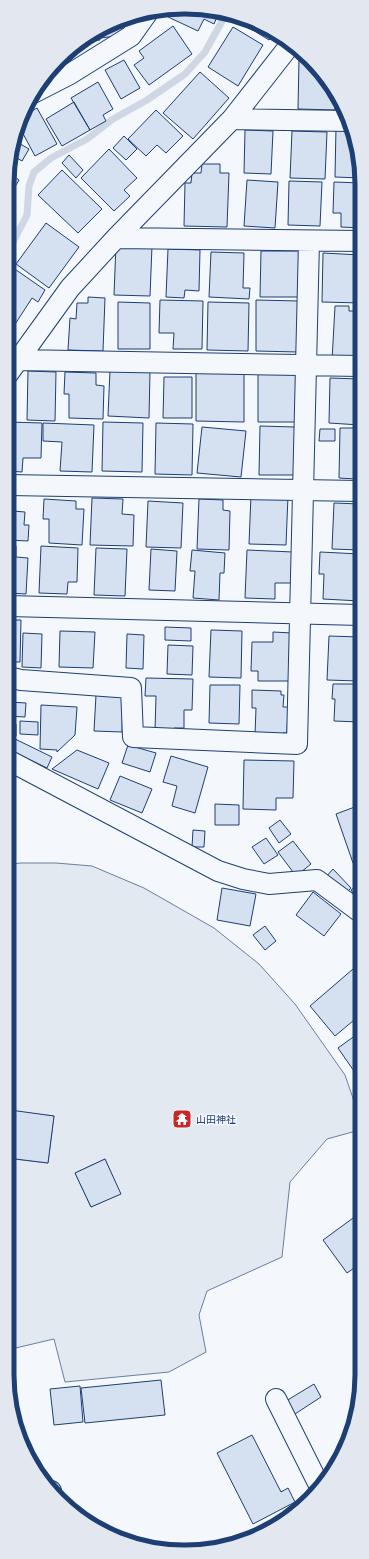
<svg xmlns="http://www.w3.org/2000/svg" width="369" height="1559" font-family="Ubuntu,'Noto Sans JP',sans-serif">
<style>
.green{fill:#e3e9f0;stroke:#687fa3;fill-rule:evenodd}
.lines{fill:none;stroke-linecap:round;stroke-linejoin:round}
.stream{stroke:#cfd7e4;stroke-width:7}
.building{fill:#d5e0f0;stroke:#1d3f73}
.minor-casing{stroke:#1d3f73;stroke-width:22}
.minor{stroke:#f4f7fb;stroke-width:20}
.labels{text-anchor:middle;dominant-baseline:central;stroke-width:3;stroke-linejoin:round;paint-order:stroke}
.poi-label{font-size:10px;fill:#1d3f73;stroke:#f4f7fb;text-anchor:start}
.rim{fill:none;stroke:#1d3f73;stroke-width:5}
</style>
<rect width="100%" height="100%" fill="#f4f7fb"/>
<!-- green -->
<path class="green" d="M20,863H56L92,866L144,888L214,928L259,964L295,1004L345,1075L356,1107V1131L327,1139L290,1182L282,1257L207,1291L199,1315L206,1352L169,1372L65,1382L54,1339L7,1350V1158L48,1163L54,1116L10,1111L7,1132L8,865ZM105,1159L120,1194L91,1207L75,1173Z"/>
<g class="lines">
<!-- stream -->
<path class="stream" d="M8,252L27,215L29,186L34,172L51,158L87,139L113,119L147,100L185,74L205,52L226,14"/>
</g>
<!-- building -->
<path class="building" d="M208,9L219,12L214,24L204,19L198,31L166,16L169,11L179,10L182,12L183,10Z
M240,18L263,25L274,33L269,40L238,21Z
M121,22L123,35L101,38L100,32Z
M173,26L192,54L149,85L134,65L144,58L139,51Z
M233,27L263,45L238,86L208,67Z
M99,33L100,40L78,43Z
M299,59H310L335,95V110L298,109Z
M124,60L140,88L121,99L105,70Z
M200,72L229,98L193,139L163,113Z
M98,82L113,109L103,115L106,121L90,130L71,98Z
M74,102L90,130L62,146L46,119Z
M37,108L57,144L35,156L20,128L24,115Z
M156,110L183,136L166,153L157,145L146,156L128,139Z
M336,127L350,128L361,162V178L335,177Z
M245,130L273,131L271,174L244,173Z
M292,131L327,132L325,179L290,178Z
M124,136L137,149L126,160L113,148Z
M15,141L29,149L22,161L15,157L11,166L9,164V161Z
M109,149L137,178L124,190L130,196L114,211L81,178Z
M69,155L83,170L76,178L62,163Z
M202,164H220V173H229L227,227L184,226L185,183H191L192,173H201Z
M62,170L102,209L78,233L38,195Z
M9,173L19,180L9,197Z
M247,180L278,182L275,228L244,226Z
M289,181L322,182L320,226L288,225Z
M334,182L361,183V228L341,227V213H333Z
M9,201L16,206L8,218Z
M46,223L79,247L49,288L16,264Z
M116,245L152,246L150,296L114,295Z
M168,249L200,250L199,291L185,290L184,298L166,297Z
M261,251H300V297H260Z
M211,252L244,253L243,288H250L249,299L209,297Z
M323,253L361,255V303L322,302Z
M9,265L45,290L38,302L32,298L12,329L8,326Z
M88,297L105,298L103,351L68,350L70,318L76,319L77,303H88Z
M160,300L203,301L202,349H173L174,333H159Z
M256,300L299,301L298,352L256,351Z
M118,302L150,303V349H118Z
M208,302L249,303L248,351L207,350Z
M335,306H349V311H361L360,363L332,361Z
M110,370L150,371L149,418L108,416Z
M28,371L56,372L55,421L27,420Z
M196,371L244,372V422L196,421Z
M65,372L96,373V385L104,386L103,419L69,418V394H64Z
M258,373H298L297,422H258Z
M164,377H192V418H163Z
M330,378L360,379V425L329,423Z
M8,422L42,423L41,458H23L22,472L8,471Z
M103,422L143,423L142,472L102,471Z
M43,423L94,425L92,472L60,471L62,442L43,441Z
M156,423L193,424L192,475L155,474Z
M260,426L295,427L294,475H259Z
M202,427L246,431L241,477L197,473Z
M340,428H360V467H356V479L339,478Z
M320,429H335V441H319Z
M8,494L15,495L13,511L25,512L24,525H29L28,541L8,540Z
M251,495L288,496L286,545L249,544Z
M92,498L123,499L122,514L134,515L133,546L90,545Z
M44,499L76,501V509H84L82,545L49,543V519H43Z
M199,499L223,500V510L230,511L229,550L197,549Z
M148,501L183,503L181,548L146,547Z
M334,503L360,504V550L332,549Z
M8,546H16V557L28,558L26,594L8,593Z
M41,546L78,548L77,582H68L67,594L39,593Z
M96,548L127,549L125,596L94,595Z
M151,549L177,551L175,591L149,590Z
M192,550L225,553L224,573H220L219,600L193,598L195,571H190Z
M247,550L293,552L292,583H275V599L245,598Z
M320,552L360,554V601L323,599L324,574H319Z
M8,620H21L20,662H8Z
M165,627L191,628V641L165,640Z
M211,630L242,631L241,678L209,677Z
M60,631L95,632L93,668L59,667Z
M273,632L292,633L291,681H258V671H251L252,642H273Z
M23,633L42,634L41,668L22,667Z
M127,634L144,635L143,669L126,668Z
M329,636L360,637L359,681L327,680Z
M168,645L193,646L192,675L167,674Z
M146,678L193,679L192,710H184V728H174V732L155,731L156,696H145Z
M333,684H360V722L334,721L335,699H332Z
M210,685H240L239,724L209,723Z
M252,690L281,691V695H284L283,707H288L287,733H283V736L255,735L256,708H252Z
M96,695L123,696L122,732L94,731Z
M8,702L26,703L25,717L8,716Z
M41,705L77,707L75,735L57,752V750L40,749Z
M20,721L38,722V735L20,734Z
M8,724H16V736H8Z
M11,737L52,757L47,768L8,749V745Z
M128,745L156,753L150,772L122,763Z
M77,750L109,763L98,789L52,769Z
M171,756L208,767L195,813L172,806L177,786L163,782Z
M244,760L294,761L293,798H276V810L243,809Z
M120,776L152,789L142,813L110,800Z
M215,804L239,805V825H215Z
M360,805V860L353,863L336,814Z
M280,820L291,834L279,843L269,828Z
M193,830L205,831L204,847H192Z
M266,838L278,855L264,864L252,847Z
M293,841L311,864L296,876L278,852Z
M333,869L351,888L344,895L325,878Z
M360,883V903L351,890Z
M222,888L256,894L250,926L217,920Z
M313,892L341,914L324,936L296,915Z
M265,926L276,941L265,950L253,935Z
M360,963V1015L335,1036L310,1006Z
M356,1035L360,1041V1071L356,1074L338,1048Z
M10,1110L54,1116L48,1163L7,1158V1132Z
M105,1159L121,1194L91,1207L75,1173Z
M360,1213V1264L347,1273L323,1240Z
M161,1380L165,1415L85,1423L81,1388Z
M314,1384L321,1397L295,1414L286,1401Z
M80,1386L83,1422L54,1425L50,1389Z
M252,1435L281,1492L288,1488L295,1502L253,1524L217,1453Z
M297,1510L293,1515L249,1538V1537Z"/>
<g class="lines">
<defs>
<path id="minor" d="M33,93L70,74L131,36L148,12
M232,119L348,121
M116,238L361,241
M17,360L360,366
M8,374L70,288L116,238L232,119L290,45
M8,485L360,491
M8,606L360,615
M8,677L21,680L131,688L133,737L297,744L309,241
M8,760L218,871L243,879L269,884L317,880L360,912
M276,1399L319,1485
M51,1491V1492"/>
</defs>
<!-- minor casing -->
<use href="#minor" class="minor-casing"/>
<!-- minor -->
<use href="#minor" class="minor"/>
</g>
<!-- icons -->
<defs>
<symbol id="temple-square" viewBox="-11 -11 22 22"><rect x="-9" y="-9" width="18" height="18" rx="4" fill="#c62828" stroke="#f4f7fb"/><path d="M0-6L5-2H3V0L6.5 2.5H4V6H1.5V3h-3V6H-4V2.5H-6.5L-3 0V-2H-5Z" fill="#fff"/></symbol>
</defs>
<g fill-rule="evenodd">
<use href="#temple-square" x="171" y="1108" width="22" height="22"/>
</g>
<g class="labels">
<!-- poi labels -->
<g class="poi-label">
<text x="196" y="1119">山田神社</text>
</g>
</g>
<!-- crop -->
<path d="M0 0H369V1559H0ZM184 14H185A170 170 0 0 1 355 184V1375A170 170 0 0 1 185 1545H184A170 170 0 0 1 14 1375V184A170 170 0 0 1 184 14Z" fill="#e3e8f0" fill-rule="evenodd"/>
<path class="rim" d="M184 14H185A170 170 0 0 1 355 184V1375A170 170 0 0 1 185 1545H184A170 170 0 0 1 14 1375V184A170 170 0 0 1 184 14Z"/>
</svg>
